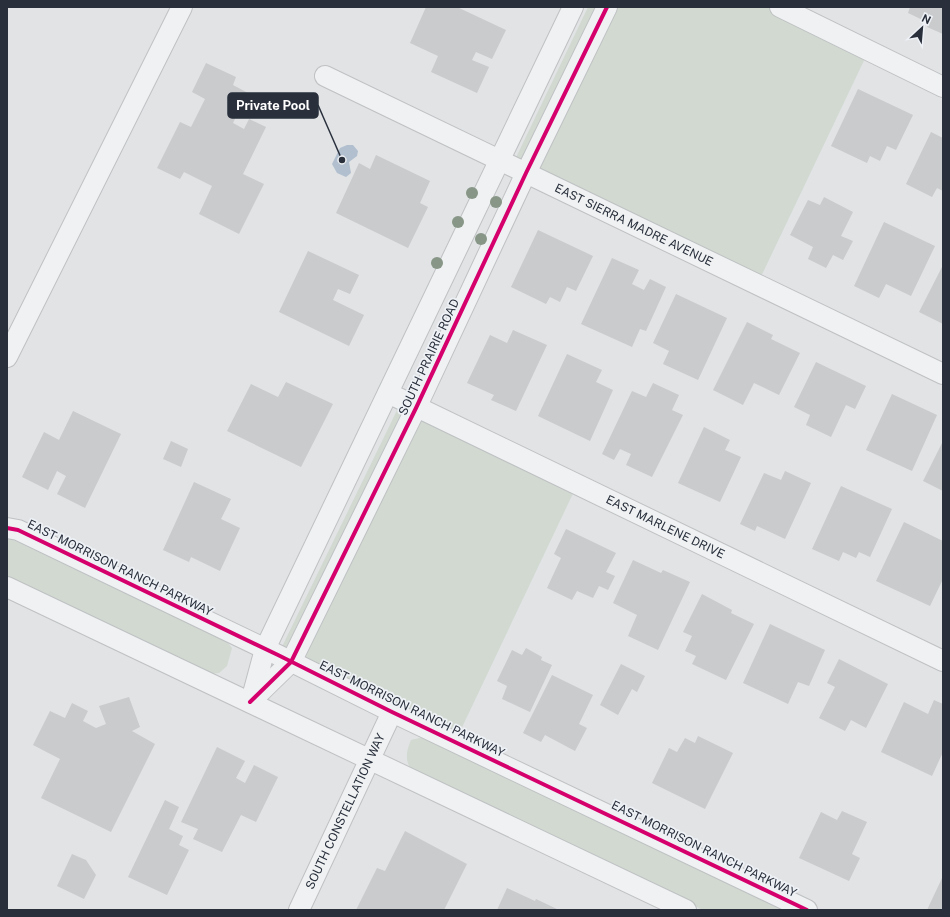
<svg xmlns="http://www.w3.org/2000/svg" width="950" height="917" font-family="'Public Sans',sans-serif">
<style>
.green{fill:#d1d9d1}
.water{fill:#b1bfce}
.building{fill:#c9cbcd}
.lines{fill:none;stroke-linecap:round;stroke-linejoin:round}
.minor-casing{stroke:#bfc1c3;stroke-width:22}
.minor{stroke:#eff1f2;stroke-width:20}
.cycleway-casing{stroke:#eef1f5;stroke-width:6}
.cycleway{stroke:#d6006c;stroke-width:4}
.tree{fill:#879686}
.labels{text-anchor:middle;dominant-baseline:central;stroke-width:3.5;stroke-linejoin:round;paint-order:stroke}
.street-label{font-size:12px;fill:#29303c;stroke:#eef1f5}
.leader{fill:none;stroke:#29303c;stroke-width:1.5}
.callout-dot{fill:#29303c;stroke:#eef1f5;stroke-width:1.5}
.callout{fill:#29303c;stroke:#29303c;stroke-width:1.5}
.callout-label{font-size:13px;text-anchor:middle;font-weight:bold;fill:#fff}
</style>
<rect width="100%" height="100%" fill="#e1e3e5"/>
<!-- green -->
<path class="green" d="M588,7H780L869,50L757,285L512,166Z
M402,400L577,485L455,742L278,655Z
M7,539H11L227,642L232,648L227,666L219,673L209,674L7,576Z
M428,736L788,910H703L411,770C405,759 406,752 411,740Z"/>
<!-- water -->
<path class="water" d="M347,145H353L358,151L357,156L349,162L351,173L346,177L337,173L332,164L340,148Z"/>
<!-- building -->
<path class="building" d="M426,7H457L506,30L492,59L476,52L472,60L489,67L477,93L431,72L438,56L410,43Z
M910,7H943V34L927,27L929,23L908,13Z
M206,63L236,77L233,85L248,93L233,123L244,129L249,119L266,127L243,174L264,184L239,234L199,214L212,186L184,172L180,179L157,168L180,122L191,127L205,99L192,92Z
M858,89L913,115L896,150L887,146L880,161L870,156L867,163L831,146Z
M931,132L943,138V191L937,188L932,197L906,184Z
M376,155L430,181L420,203L428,207L408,248L336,213L359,163L370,169Z
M824,197L853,212L841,236L853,241L843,260L833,255L826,268L808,259L813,247L790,235L808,200L820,205Z
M884,222L935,246L911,296L886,284L879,298L854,286Z
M538,230L593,256L576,291L567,287L560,302L550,297L546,304L511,287Z
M308,251L359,275L350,294L338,289L333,300L364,315L349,346L279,312Z
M612,258L639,270L632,284L644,290L650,279L666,287L646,331L640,329L632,347L581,324Z
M943,265V324L919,312Z
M676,294L727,318L698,380L663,364L669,351L653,343Z
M747,322L773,335L771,339L800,353L779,395L754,383L743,405L713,390Z
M513,330L547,345L516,411L491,400L494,395L467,383L490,335L507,343Z
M567,354L602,370L596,382L613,390L590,441L538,416Z
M816,362L866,386L855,409L846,405L831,437L806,425L810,415L794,407Z
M286,382L333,404L301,467L227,431L251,384L278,397Z
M653,383L679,395L672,410L683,415L652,477L626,465L631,454L620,449L614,460L602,454L632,391L646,397Z
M892,394L937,415L912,471L866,450Z
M73,411L121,434L85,508L57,494L66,476L57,471L48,490L22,477L44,432L59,440Z
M704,427L730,440L725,450L741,457L720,502L678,483Z
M171,441L188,449L181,467L163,459Z
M943,441V491L923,481Z
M785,471L811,483L785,539L757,526L755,531L740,524L764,473L781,480Z
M194,482L231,499L221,519L240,528L220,571L191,557L189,562L163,550Z
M841,486L892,509L870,557L859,552L856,558L843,552L839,561L812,549Z
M904,522L943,541V579L930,606L876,581Z
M566,529L616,553L606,572L615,576L608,590L599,586L593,598L577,591L572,600L547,588L561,558L554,554Z
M633,560L661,573L663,570L690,582L658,650L628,636L637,615L613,603Z
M702,594L732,610L731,613L754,624L726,680L692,664L696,656L685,651L692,636L683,632Z
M770,624L825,650L809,686L798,682L788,704L743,683Z
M526,648L542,657L541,660L552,665L530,712L502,699L507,686L497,681L512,650L522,655Z
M839,659L888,684L866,728L851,720L845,731L819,718L835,687L827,683Z
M621,664L645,676L637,692L632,689L618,715L600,705Z
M552,675L593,695L579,724L587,728L575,751L545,735L541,742L523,733Z
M129,697L140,727L132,731L155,744L111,832L41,798L60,759L33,745L50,711L65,718L72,703L88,711L83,721L96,728L106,724L99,706Z
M934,700L943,704V752L932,776L881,752L904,702L928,714Z
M698,736L733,753L705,809L652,783L669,748L677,752L685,738L695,743Z
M217,747L245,761L236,778L245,783L254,765L278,777L256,822L241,815L222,852L193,839L198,829L181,822Z
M165,800L179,807L169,829L183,836L179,845L189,850L167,895L128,877Z
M842,811L867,822L852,854L860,858L849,881L799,858L821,812L837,820Z
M405,831L467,864L444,910H356L377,868L385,871Z
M72,854L86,860L96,875L84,899L57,886Z
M943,876V910H927Z
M507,888L535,901L536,899L559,910H497Z"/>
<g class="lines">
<defs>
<g id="minor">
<path d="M780,7L943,87"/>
<path id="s1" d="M325,76L943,374"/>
<path d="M7,357L182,7"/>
<path id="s2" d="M388,393L943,661"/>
<path d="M7,528L18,530L278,655L392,712L807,910"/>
<path d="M7,587L686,910"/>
<path d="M251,701L265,649L573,7"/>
<path d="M250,702L291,662L416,408L526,173L607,7"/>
<path id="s3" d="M299,910L392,712"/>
</g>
</defs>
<!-- minor casing -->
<use href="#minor" class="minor-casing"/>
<!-- minor -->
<use href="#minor" class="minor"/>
<defs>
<path id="cycleway" d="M7,528L18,530L278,655L392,712L807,910
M250,702L291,662L416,408L526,173L607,7"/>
</defs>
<!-- cycleway casing -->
<use href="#cycleway" class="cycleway-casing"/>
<!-- cycleway -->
<use href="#cycleway" class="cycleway"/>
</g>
<!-- trees -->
<g class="tree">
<circle cx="472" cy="193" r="6"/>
<circle cx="496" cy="202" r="6"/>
<circle cx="458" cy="222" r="6"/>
<circle cx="481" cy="239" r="6"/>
<circle cx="437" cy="263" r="6"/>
</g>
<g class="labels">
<!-- street labels -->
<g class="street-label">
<text stroke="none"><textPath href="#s1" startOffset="343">EAST SIERRA MADRE AVENUE</textPath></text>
<text transform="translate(429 357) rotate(-65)">SOUTH PRAIRIE ROAD</text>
<text stroke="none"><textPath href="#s2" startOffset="308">EAST MARLENE DRIVE</textPath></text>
<text transform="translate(120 568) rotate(26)">EAST MORRISON RANCH PARKWAY</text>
<text transform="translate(412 709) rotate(26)">EAST MORRISON RANCH PARKWAY</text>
<text stroke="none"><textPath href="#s3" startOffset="109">SOUTH CONSTELLATION WAY</textPath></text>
<text transform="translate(704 849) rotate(26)">EAST MORRISON RANCH PARKWAY</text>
</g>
</g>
<!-- callouts -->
<path class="leader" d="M342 160L318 105"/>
<circle class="callout-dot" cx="342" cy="160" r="4"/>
<rect class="callout" x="228" y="93" width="90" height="25" rx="4"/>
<g class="callout-label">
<text x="273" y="110">Private Pool</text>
</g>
<!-- border -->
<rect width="950" height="917" fill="none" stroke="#29303c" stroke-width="16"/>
<!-- north arrow -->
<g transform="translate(922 28) rotate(26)" stroke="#eef1f5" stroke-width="3" paint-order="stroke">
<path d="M0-3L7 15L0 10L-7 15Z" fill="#29303c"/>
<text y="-6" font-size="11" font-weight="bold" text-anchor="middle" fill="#29303c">N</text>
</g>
</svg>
